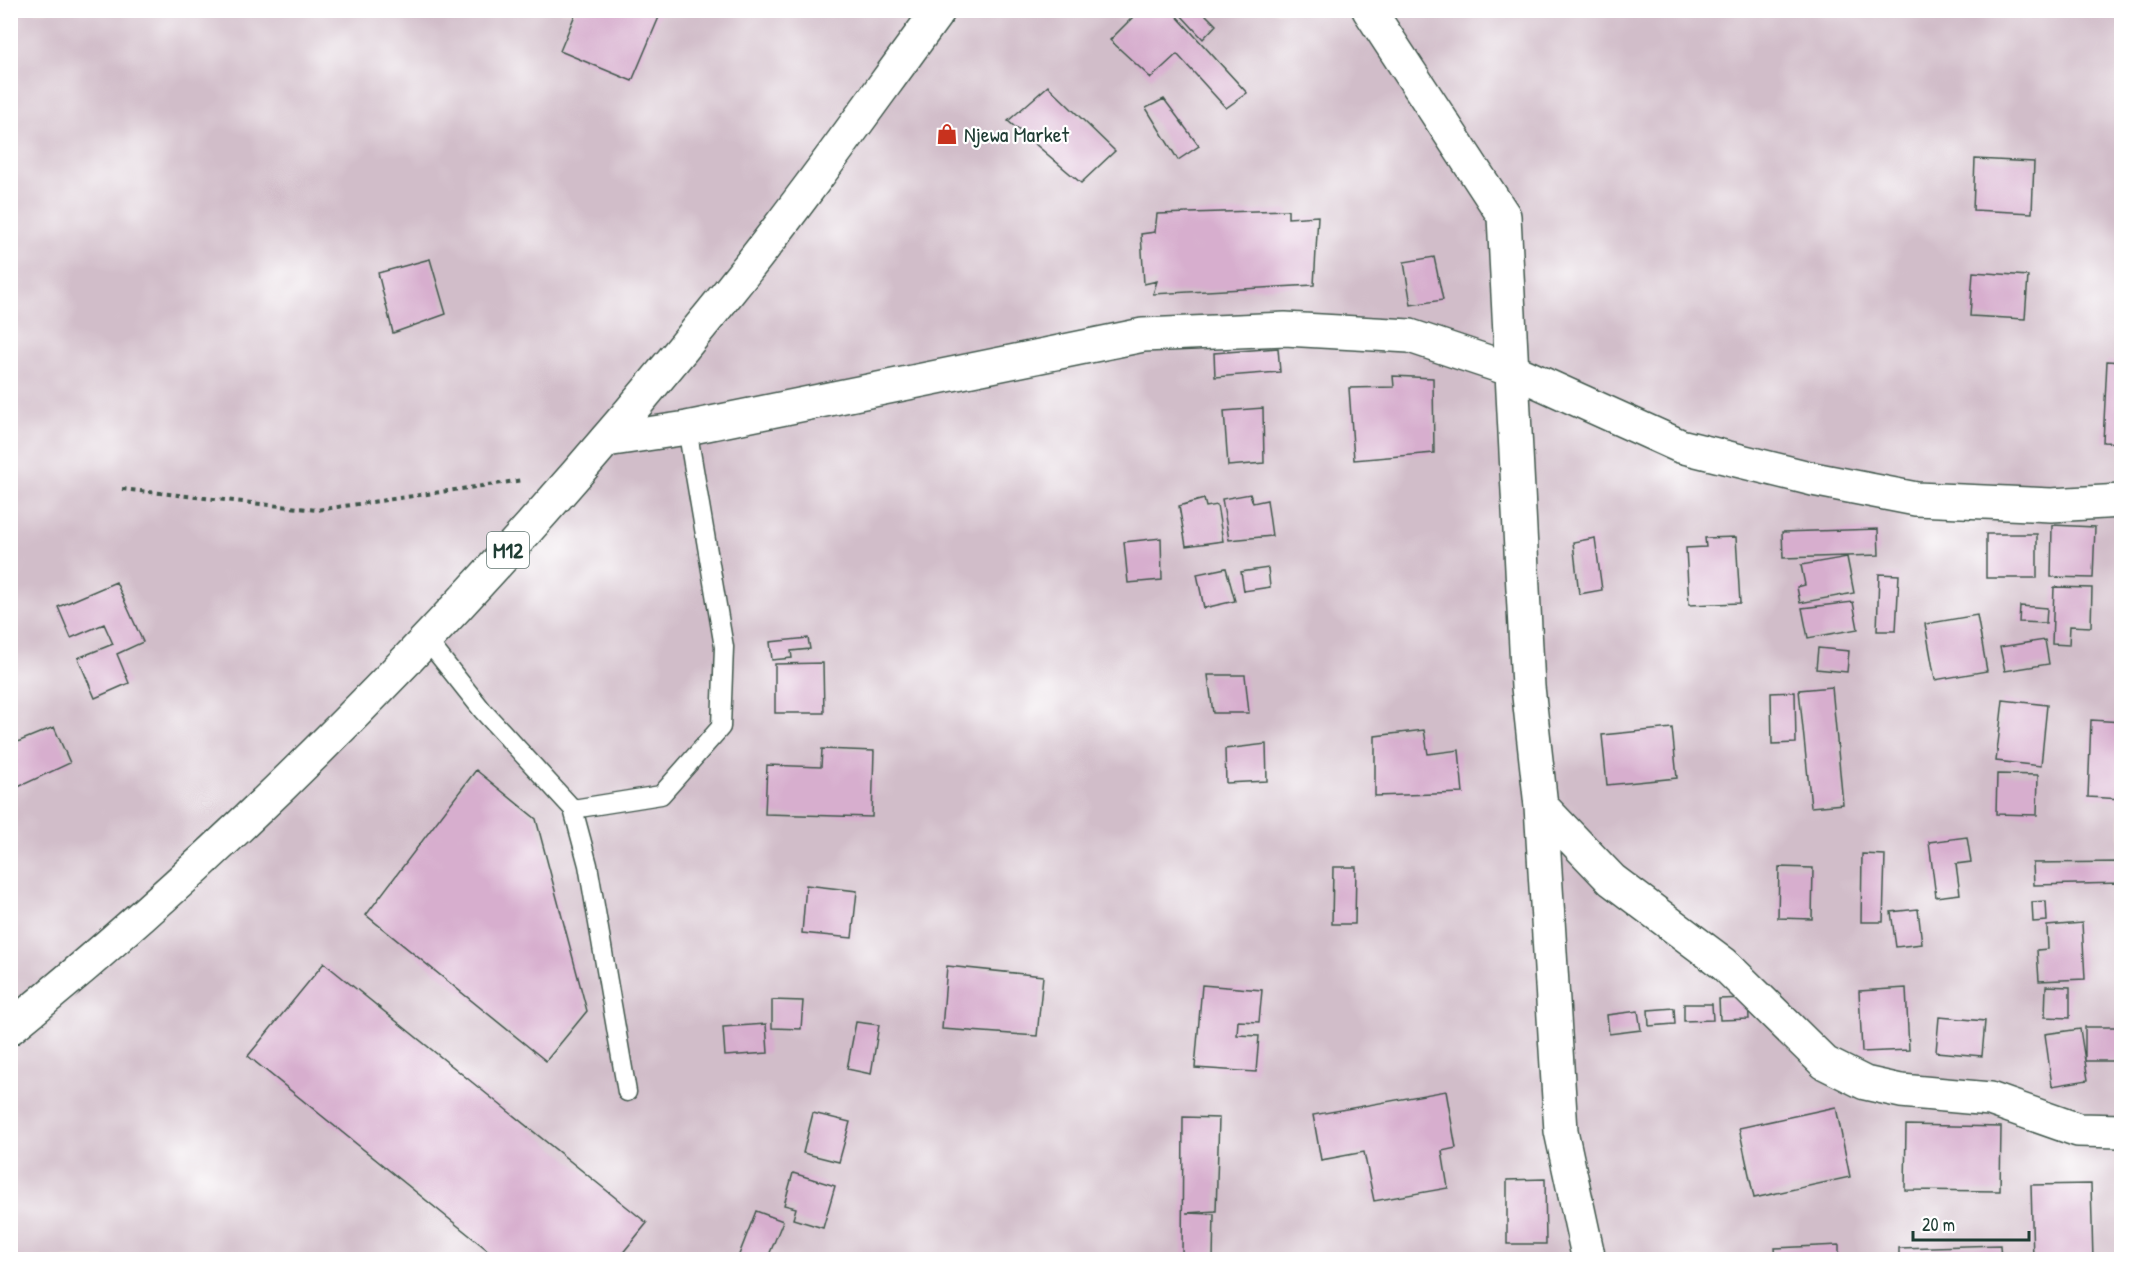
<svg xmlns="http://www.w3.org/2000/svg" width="2132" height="1270" font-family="'Patrick Hand',sans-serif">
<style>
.industrial{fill:#d1bdc9}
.building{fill:#d7aece}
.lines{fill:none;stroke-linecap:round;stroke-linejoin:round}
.lane-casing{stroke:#40574c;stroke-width:21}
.street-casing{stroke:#40574c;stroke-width:36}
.highway-casing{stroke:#40574c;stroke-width:36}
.path{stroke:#40574c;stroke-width:4;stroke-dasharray:4.5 4.5;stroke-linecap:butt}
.lane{stroke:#fff;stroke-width:18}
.street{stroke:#fff;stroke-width:33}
.highway{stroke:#fff;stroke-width:33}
.labels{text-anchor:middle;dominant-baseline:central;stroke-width:4.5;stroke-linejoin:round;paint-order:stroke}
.shield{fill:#fff;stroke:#627771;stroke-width:1.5}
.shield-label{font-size:21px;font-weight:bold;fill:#1f3d34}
.poi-label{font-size:22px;fill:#1f3d34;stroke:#fff;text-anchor:start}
</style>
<rect width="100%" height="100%" fill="#fff"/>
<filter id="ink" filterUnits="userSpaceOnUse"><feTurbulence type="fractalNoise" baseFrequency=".0167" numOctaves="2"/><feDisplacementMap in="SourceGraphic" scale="12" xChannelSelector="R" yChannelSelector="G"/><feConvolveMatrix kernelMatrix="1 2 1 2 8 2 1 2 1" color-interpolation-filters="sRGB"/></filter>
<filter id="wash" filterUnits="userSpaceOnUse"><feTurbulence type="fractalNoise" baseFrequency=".008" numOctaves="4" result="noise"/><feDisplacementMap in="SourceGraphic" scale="24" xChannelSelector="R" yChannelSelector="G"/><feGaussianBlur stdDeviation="1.35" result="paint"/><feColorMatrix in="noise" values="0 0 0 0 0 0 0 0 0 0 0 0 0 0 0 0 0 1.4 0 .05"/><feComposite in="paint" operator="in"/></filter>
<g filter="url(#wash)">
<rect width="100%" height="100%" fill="#f8e9d6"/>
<!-- industrial -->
<path class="industrial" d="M10,11H2121V1259H11Z"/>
<g id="blocks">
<!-- building -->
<path class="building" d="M577,10H662L632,81L560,51Z
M1140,10H1171L1247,93L1226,108L1177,54L1151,78L1110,40Z
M1182,10H1201L1216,25L1203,39L1179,13Z
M1048,86L1115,151L1081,183L1008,121Z
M1164,99L1199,146L1178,160L1146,108Z
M1975,159L2034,162L2032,213L1973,210Z
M1288,210V218L1318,216L1314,285L1153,294L1157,281L1144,284L1141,234L1155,232L1157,214Z
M1434,257L1443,300L1411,305L1404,262Z
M430,259L446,314L393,333L378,273Z
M1973,272L2028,276L2025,319L1970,316Z
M1278,348L1280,372L1215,377L1214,353Z
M2107,361L2122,362V443L2103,442Z
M1393,376L1433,378L1434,453L1354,460L1349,388L1394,387Z
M1263,408L1264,463L1228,466L1224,411Z
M1250,494L1253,503L1267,500L1272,536L1229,540L1222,499Z
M1204,499L1206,507L1217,505L1223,541L1186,546L1179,506Z
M2052,525L2095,527L2093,578L2051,577Z
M1878,529L1879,555L1783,558L1782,532Z
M1986,534H2037V578H1986Z
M1736,537L1740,603L1689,605L1686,548L1706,547L1705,538Z
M1161,538L1162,580L1128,583L1124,542Z
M1595,538L1602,590L1579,594L1573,542Z
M1847,557L1854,593L1800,603L1797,587L1805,585L1801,565Z
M1226,568L1235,601L1204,608L1197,574Z
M1268,568L1270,587L1244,591L1241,572Z
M1879,574L1899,575L1896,631H1877Z
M116,582L143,642L117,654L129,683L95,698L78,658L113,644L104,624L71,638L58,607Z
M2054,587L2092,588L2091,627L2070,626L2069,645L2052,644Z
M1853,602L1858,629L1808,638L1802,608Z
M2020,606L2047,608L2046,623L2019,622Z
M1977,615L1987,671L1935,680L1925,624Z
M808,638L810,649L791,651L792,658L772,660L770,642Z
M2045,640L2049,664L2005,671L2000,647Z
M1818,648L1849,651L1847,672L1816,669Z
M823,663L824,713H775V664Z
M1208,675H1245L1249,713H1213Z
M1832,687L1843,804L1811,807L1799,690Z
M1795,692L1796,743L1772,744L1771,693Z
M2003,700L2047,705L2041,766L1996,761Z
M2091,720L2122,722V799L2088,797Z
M54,727L70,763L16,788L10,774V745Z
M1672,728L1677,778L1607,785L1602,735Z
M1424,730L1428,754L1459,750L1463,793L1375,796V736Z
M1266,744L1267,781L1226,783L1225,749Z
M822,749L874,751L872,817L765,814L767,765L821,767Z
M476,770L536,819L587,1011L546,1061L366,915Z
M1997,774L2038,775L2037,815L1996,814Z
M1967,837L1971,862L1956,864L1960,894L1936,897L1929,842Z
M1862,854L1885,855L1883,922H1861Z
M2122,862V883L2034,885L2033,863Z
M1333,867H1356L1355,924H1332Z
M1779,867L1813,868L1812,919L1778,918Z
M806,885L857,891L852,938L802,933Z
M2046,901L2047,921L2033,922L2032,902Z
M1918,909L1922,944L1896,947L1891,912Z
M2082,923L2085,979L2039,981L2037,950L2048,949L2047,926Z
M324,963L647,1223L617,1260H500L248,1056Z
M947,966L1043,976L1037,1036L942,1029Z
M1202,985L1262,990L1259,1022L1238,1021L1237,1035L1259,1036L1256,1072L1195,1068Z
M2046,986L2070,987V1018L2045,1017Z
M1906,988L1909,1050L1862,1052L1859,991Z
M1748,998L1749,1019L1720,1020L1719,999Z
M772,1000L803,1001L801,1029L772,1028Z
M1684,1004H1712L1713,1020L1684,1021Z
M1674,1008L1675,1024L1649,1026L1648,1010Z
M1638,1011L1641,1030L1609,1034L1607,1015Z
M1939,1017L1985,1021L1982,1056L1936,1052Z
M856,1022L879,1025L871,1074L847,1069Z
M766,1024L768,1053L725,1056L723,1027Z
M2085,1027H2122V1061H2085Z
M2080,1029L2088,1080L2052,1086L2045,1034Z
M1446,1091L1456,1148L1442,1151L1448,1188L1374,1201L1364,1152L1321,1160L1313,1115Z
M1836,1107L1850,1177L1754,1198L1739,1128Z
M813,1113L850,1122L839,1162L803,1153Z
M1183,1117L1219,1118L1216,1211L1186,1213L1214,1214L1213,1260H1182Z
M1906,1125L2001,1127L2000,1191L1905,1190Z
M793,1173L835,1186L823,1228L793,1219L796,1208L784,1205Z
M1545,1179L1546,1244H1507V1180Z
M2091,1184L2093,1260H2033L2031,1185Z
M756,1211L783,1221L767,1260H737Z
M1839,1245V1260H1776L1775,1248Z
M2000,1245L2001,1260H1899V1248Z"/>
</g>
</g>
<g filter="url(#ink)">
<use href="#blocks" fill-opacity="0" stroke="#40574c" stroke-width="1.5"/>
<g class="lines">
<defs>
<path id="lane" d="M426,639L483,711L573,809L588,865L627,1092
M573,809L661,795L721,727L724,647L687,428"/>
<path id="street" d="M1369,10L1504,216L1528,687L1541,806L1561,1131L1589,1260
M606,440L687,428L1143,335L1285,329L1410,336L1512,370L1680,446L1813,479L1916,499L2051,505L2122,501
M1541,806L1612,880L1724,964L1825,1063L1865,1083L1901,1091L1990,1099L2078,1130L2122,1131"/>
<path id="highway" d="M10,1028C276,812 513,560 727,294C801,202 869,105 939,10"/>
</defs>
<!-- lane casing -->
<use href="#lane" class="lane-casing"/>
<!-- street casing -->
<use href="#street" class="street-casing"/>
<!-- highway casing -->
<use href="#highway" class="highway-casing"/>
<!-- path -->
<path class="path" d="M122,489L317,510L523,480"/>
<!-- lane -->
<use href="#lane" class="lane"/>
<!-- street -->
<use href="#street" class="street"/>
<!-- highway -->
<use href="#highway" class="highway"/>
</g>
</g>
<!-- icons -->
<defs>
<symbol id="shop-bare" viewBox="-9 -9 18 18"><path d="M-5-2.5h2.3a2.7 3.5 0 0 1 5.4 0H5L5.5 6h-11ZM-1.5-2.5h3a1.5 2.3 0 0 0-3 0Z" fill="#c8321e" stroke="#fff" stroke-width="2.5" paint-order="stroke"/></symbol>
</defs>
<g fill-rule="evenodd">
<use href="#shop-bare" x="932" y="119" width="30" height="30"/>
</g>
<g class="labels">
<!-- shield labels -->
<rect class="shield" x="487" y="532" width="42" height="36" rx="4.5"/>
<g class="shield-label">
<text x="508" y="550">M12</text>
</g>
<!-- poi labels -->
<g class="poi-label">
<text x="964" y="134">Njewa Market</text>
</g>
</g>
<!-- margin -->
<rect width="2132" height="1270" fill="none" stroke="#fff" stroke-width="36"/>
<!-- scale -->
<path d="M1913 1231v9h116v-9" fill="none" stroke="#1f3d34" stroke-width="3"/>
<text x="1922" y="1231" font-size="18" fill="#1f3d34" stroke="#ffffff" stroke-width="4.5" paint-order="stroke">20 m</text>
</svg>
